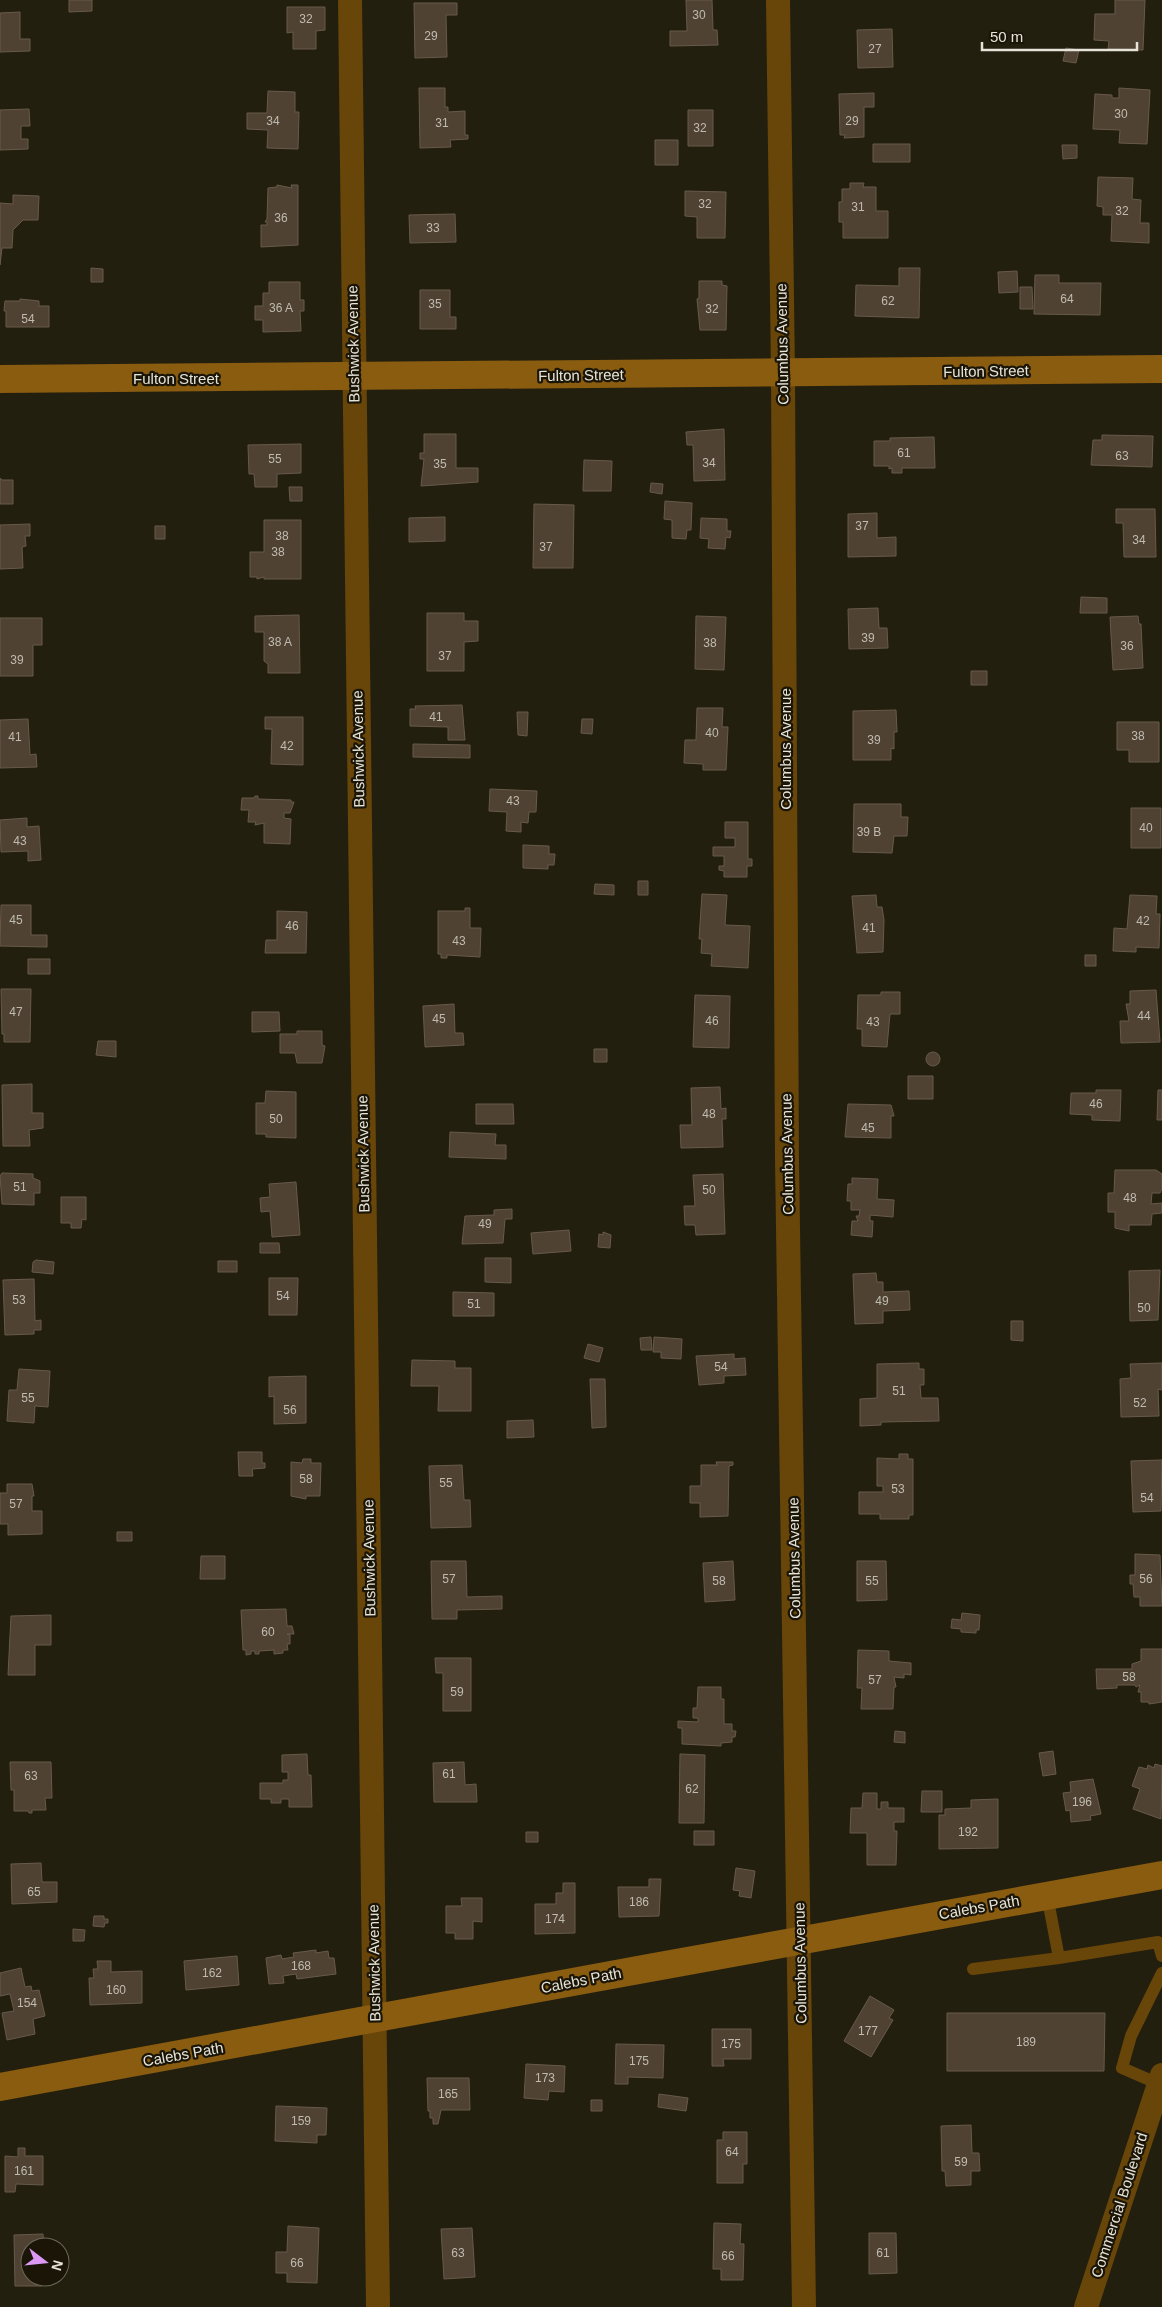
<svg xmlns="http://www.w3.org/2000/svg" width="1162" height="2307" font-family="Arial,sans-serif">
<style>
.building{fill:#4f4233;stroke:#685a4b}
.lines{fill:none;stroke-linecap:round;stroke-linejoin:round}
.lane{stroke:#684508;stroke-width:12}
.street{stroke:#684508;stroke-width:24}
.secondary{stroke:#895c10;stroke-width:28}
.labels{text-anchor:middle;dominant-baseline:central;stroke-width:4.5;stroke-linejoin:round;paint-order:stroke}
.number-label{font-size:12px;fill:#c0bbb0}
.street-label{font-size:15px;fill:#e6e3d9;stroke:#1a1506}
</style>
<rect width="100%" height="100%" fill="#231f0e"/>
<!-- building -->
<path class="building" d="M69,0H92V11L69,12Z
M686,0H712L713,30H717L718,45L670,46V31H687Z
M1115,0H1145L1143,50L1108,49L1109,41L1094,40L1095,14H1115Z
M414,3H457V15H446L447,57L415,58Z
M287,7H325V30L316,31V49H293V32L287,33Z
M20,12V39H30V51L0,52V13Z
M892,29L893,67L858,68L857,30Z
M1066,48L1079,50L1076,63L1063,61Z
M419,88H445V107H448V112L465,111V135H468V139L450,140L451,147L420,148Z
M1119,88L1150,90L1147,144L1119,143L1120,130L1093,129L1095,94L1112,95V98H1119Z
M268,91L295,92V112H299L298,149L267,148L268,130L247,129V113H267Z
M874,93V107H864V137L844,138L845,135H840L839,94Z
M29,109L30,126H21V139H28V149L0,150V110Z
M688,110H713V146H688Z
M655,140H678V165H655Z
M873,144H910V162H873Z
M1062,145H1077V158L1063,159Z
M1098,177L1133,178L1132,199L1141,200L1140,223H1149V243L1111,241L1112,215H1103V207L1097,206Z
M850,183H864L863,187H876V211H888V238H843V222H839V202H842V189H850Z
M277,185L292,188L291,185H298V245L261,247V225H267V222H265L267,219L268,188L277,187Z
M685,191L726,192L725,238H697V217L685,216Z
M13,195L39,196L38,220H23L13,230L12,248H2L0,265V203L13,204Z
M455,214L456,242L410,243L409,215Z
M91,268L103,269V282H91Z
M899,268H920L919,318L855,316L856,285L899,286Z
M1017,271L1018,292L999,293L998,272Z
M1035,275H1059V283H1101L1100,315L1034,314Z
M699,281H722V285L727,286L726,330H700L697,299L699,298Z
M269,282H300V300H304V311H300L301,331L263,332V320H255V306H263V293H269Z
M1020,287H1032L1033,309H1020Z
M420,290H450V317H456V329H420Z
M20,299L39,301V306H49V327H6V311H4L5,301H20Z
M724,429L725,480L694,481L693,445H687L686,432Z
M424,434H456V468H478V482L421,486L424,459H420V453H424Z
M1102,435L1153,436L1152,467L1091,465L1093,440H1102Z
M934,437L935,468H902V473H892V468L889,469V466H874V441H890V438Z
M301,444V473L277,474V487H255L254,474H249L248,445Z
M584,460L612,461L611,491H583Z
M0,478L2,480H13V504H0Z
M651,483L663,484L662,494L650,492Z
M289,487H302V501H290Z
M665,501L692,503L691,530H687L686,539L672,538V520L664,519Z
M534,504L574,505L573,568H533Z
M1116,509H1155L1156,557H1124L1123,523H1116Z
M877,513V538L896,537V556L848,557V514Z
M445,517V541L409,542V518Z
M701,518L727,519V531H731L730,538L726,537L725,549L708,548L709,539L700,538Z
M264,520H301V579H264V577L257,579V577H250V552H264Z
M30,524V536H25L26,546L22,547L23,568L0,569V525Z
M155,526H165V539H155Z
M1081,597L1107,598V613H1080Z
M878,608L879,628H887L888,648L849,649L848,609Z
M427,613H464V621H478V641L464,642V671H427Z
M299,615L300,673H268V664L264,661V632H255V616Z
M696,616L726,617L724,670L695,669Z
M1138,616L1139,624H1141L1143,668L1113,670L1110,617Z
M0,618H42V645H33V676H0Z
M971,671H987V685H971Z
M462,705L465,740H448V727L410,726V709H416L415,706Z
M697,708H723L722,727H728L726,770H703V764L684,763L685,740H696Z
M896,710L897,732H894V749L891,748V760H853V711Z
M517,712H528L527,736L518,735Z
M265,717H303V765L271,764L272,729H265Z
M28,719L30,755L36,754L37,767L0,768V720Z
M582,719H593L592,734L581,733Z
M1117,722H1159V762H1129V750H1117Z
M413,744L470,745V758L413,757Z
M490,789L537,791L536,812H529L528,823L521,822V832L506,831L507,812L489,811Z
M255,796H258V799L291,800V802H294L290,813H284V818L291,819L290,844L264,843V823L255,825L256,822H248L249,810H241L242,798H254Z
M854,804H901V817H908L907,836H894L892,853L853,852Z
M1131,808H1161V848H1131Z
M27,818V827L39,826L41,860L28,861V851L1,852L0,820Z
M725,822H748V859H752V866H747V877H724V871L719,870V866H724V856H713V847H735V838H725Z
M523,845L549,846V854H555L554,865H548V869L523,868Z
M638,881H648V895H638Z
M595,884L614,885V895L594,894Z
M702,894L727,895L725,925L750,926L748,968L711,966L712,954L701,953L702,939H699Z
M876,895L877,907H882L884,920L883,952L857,953L852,896Z
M1130,895L1157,896L1156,914H1160L1159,948L1136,947V952L1113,951L1114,928L1127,929Z
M1,905H31V935H47V947L0,946Z
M465,908H470V928H481L480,957L447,955V958H441V954H438V911H465Z
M277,911L307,912L306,953H265L266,940H277Z
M1085,955H1096V966H1085Z
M28,959H50V974H28Z
M1,989H31L30,1042H4V1034H2Z
M1156,990L1160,1042L1121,1043L1120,1021H1129L1126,1004H1130V991Z
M881,992H900V1014H890L887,1047L862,1046V1029H857L858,995H881Z
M695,995L730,996L729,1048L693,1047Z
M454,1004L455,1033H463L464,1045L425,1047L423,1006Z
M252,1012H279L280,1031L252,1032Z
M297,1031H322V1045L325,1046L322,1063H297L295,1053H280V1034H297Z
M98,1041H116V1057L96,1055Z
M594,1049H607V1062H594Z
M926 1059a7 7 0 1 1 14 0a7 7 0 1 1-14 0Z
M908,1076H933V1099H908Z
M32,1084V1113H43V1128L29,1130L30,1146H3L2,1085Z
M720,1087L721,1109L726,1108V1119H722L723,1147L681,1148L680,1125H692L691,1088Z
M1096,1090H1121L1120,1121L1092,1120V1115L1070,1114L1071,1093H1096Z
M1158,1090H1162V1120H1157Z
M266,1091L296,1092V1138L266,1137V1134H256V1103H265Z
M476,1104H513L514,1124H476Z
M848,1104L891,1105L894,1116H891V1138L845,1137Z
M450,1132L496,1134L495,1145H506V1159L449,1157Z
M1115,1170H1156L1162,1174V1189L1160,1193H1152L1151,1204L1162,1203V1213L1152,1214L1151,1225H1129V1231L1115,1228V1212H1108V1193H1114Z
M2,1173L33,1174V1178L40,1181V1193H34V1205L2,1204L0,1176Z
M723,1174L725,1234L696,1235L695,1225H685L684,1206H695L693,1175Z
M852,1178L878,1179L877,1199L894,1200L893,1217L870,1215V1221H873L872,1237L851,1235L852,1221H858L856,1216H859L860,1210H851V1201H847L848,1184H852Z
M296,1182L300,1235L272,1237L270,1211L261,1212L260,1198L270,1197L269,1184Z
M61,1197H86V1220L82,1219L81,1228H71V1223H61Z
M512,1209V1219H505L503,1243L462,1244L465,1216L494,1215V1210Z
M569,1230L571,1251L533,1254L531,1233Z
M603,1232L611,1235L610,1248L598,1247L599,1234L603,1235Z
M260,1243H279L280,1253H260Z
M485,1258H511V1283L485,1282Z
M36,1260L54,1262L53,1274L32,1272L33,1262Z
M218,1261H237V1272H218Z
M1160,1270L1158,1320L1130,1321L1129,1271Z
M876,1273L877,1282H883V1292L909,1291L910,1310L883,1311V1323L855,1324L853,1274Z
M269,1278H298L297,1315H269Z
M34,1279L35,1321L41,1320V1330H34V1334L5,1335L3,1280Z
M453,1292L494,1293V1316H453Z
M1011,1321H1023V1341L1011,1340Z
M651,1337L652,1350H641L640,1338Z
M654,1337L682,1339L681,1359L661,1358V1352H653Z
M588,1344L603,1348L599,1362L584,1358Z
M734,1354V1359L745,1358L746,1375L724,1376V1383L699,1385L696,1356Z
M412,1360L455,1361V1368H471V1411H438L439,1386H411Z
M919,1363V1369H924V1385H920L921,1398H938L939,1421L881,1422V1425L860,1426V1399L877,1398V1364Z
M1162,1363V1390L1158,1389L1159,1416L1121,1417L1120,1379L1131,1378L1130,1364Z
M19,1369L50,1371L48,1407L35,1406L34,1423L7,1421L9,1390H17Z
M306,1376V1423L274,1424V1396L269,1397V1377Z
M590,1379H605L606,1427L592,1428Z
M533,1420L534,1437L507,1438V1421Z
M238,1452H262V1463H265V1468L252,1469L253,1476H239Z
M899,1454H908V1459H913V1515H909V1519H880V1514H859V1492H883V1486H877V1458L899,1459Z
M303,1459H311V1463H321L320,1496H306V1499L291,1496V1462L302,1463Z
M1162,1460L1161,1511L1133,1512L1131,1461Z
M716,1462H733V1465L729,1466L728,1516L700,1517V1503H690V1486H701V1465H717Z
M462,1465L464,1500H470L471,1527L431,1528L429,1466Z
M7,1484H32L34,1496H32V1511H42V1534L8,1535V1524H0V1493H7Z
M117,1532H132V1541H117Z
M1135,1554L1160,1555L1162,1606H1140V1597H1134L1133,1584H1130V1575H1135Z
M201,1556H225V1579H200Z
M431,1561H466L467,1597L502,1596V1609L457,1610V1619H432Z
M733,1561L735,1600L705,1602L703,1563Z
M857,1561H886L887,1600L857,1601Z
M286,1609L287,1626H292L294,1634H287L290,1635V1644H287L288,1650H283V1653L274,1654V1650L259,1651V1654H255V1651H251V1654L246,1655V1650H243L241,1610Z
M962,1613L980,1615L979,1630H976V1633L961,1632V1629L951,1628L952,1619L961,1620Z
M51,1615V1645H35V1675H8L11,1616Z
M1141,1649H1162V1702L1149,1704V1702H1141V1692H1138L1140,1685L1136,1687L1135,1685H1117V1688L1097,1689L1096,1669H1132V1664L1141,1661Z
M858,1650L889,1651V1661L911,1663V1675L904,1674V1678L894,1677L896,1687H894L893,1709H861L862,1688H857Z
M435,1658H471V1711H443V1673H436Z
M698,1687H721V1699H724V1724H732V1731H736L735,1737H732V1742L721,1743V1746L682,1744V1728H678V1721L698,1722V1718H693V1708H697Z
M895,1731L905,1732V1743L894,1742Z
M1053,1751L1056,1774L1043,1776L1039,1753Z
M307,1754L308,1775H311L312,1807H289V1799H281V1803H271V1799H260V1783H283V1780H288V1772H282V1755Z
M680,1754L705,1755L704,1823H679Z
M10,1762H51L52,1798H45L46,1810H32V1813H29L28,1811H14V1790H11Z
M464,1762L465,1785L476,1784L477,1802H434L433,1763Z
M1155,1764L1162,1766L1161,1819L1133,1809L1140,1789L1132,1786L1139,1767L1147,1769L1148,1765L1154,1768Z
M1093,1779L1101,1814L1090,1816L1091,1820L1071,1822L1070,1810L1066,1811L1063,1793L1071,1792L1070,1782Z
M922,1791H942V1812H921Z
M863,1793H877V1809H881V1802H888V1808H904V1822H894V1831H897L896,1865H867V1833H850L851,1808H862Z
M998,1799V1848L939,1849V1815H945V1809L971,1808V1800Z
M694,1831H714V1845H694Z
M526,1832H538V1842H526Z
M41,1863L42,1882H57V1902L12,1904L11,1864Z
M736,1868L755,1871L751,1898L739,1896L740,1891L733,1890Z
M649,1879H661L659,1916L619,1917L618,1887H649Z
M563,1883H575V1933L535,1934V1904H556V1893H563Z
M461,1898H482V1922L473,1921V1939H455V1933H446V1906H462Z
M94,1916H104V1919H108V1923H105L104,1927L93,1926Z
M73,1929L85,1930L84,1941H73Z
M316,1950V1953L328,1951L329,1958H334L336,1974L297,1979L296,1974L283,1976L284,1983L269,1984L266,1958L281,1955L282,1959L294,1957L293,1953Z
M237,1956L239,1985L186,1990L184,1961Z
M97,1961H111V1972L142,1971V2003L90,2005L89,1978H94L93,1969H98Z
M21,1968L25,1987L31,1986L32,1991L39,1990L45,2016L33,2019L35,2034L7,2040L2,2013L14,2011L10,1994L0,1996V1973Z
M870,1996L894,2010L889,2018L893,2020L871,2057L844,2041Z
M947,2013H1105L1104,2071H947Z
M712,2029H751V2059H723L724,2066H712Z
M616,2044L664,2045L663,2078L628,2077V2084H615Z
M526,2064L565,2066L564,2092L549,2091L548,2100L524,2098Z
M427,2078H469L470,2110H441L438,2124H433V2118H430V2111H428Z
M659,2094L688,2098L686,2111L658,2107Z
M591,2100H602V2111H591Z
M276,2106L327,2108L326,2135H317V2143L275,2141Z
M971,2125L972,2153H979L980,2171H971V2185L946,2186L945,2171H942L941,2126Z
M723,2132H747V2164H743V2183H717V2140H723Z
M18,2148H25V2156H43V2185L16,2184L15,2192H5V2156L18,2157Z
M714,2223L741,2224L740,2244H744L743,2280H721V2269H713Z
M288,2226L319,2228L317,2283L287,2282V2273H276V2252H287Z
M472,2228L475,2277L444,2279L441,2229Z
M869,2233H896L897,2273L869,2274Z
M43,2234L44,2247H30V2277H42V2286H15L14,2235Z"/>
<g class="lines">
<!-- lane -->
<path class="lane" d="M1047,1895L1059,1958L1158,1942L1162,1956
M973,1969L1059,1958
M1159,2084L1122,2068L1131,2036L1162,1973"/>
<!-- street -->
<path class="street" d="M350,0L378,2307
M778,0L783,373L787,1160L804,2307
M1086,2307L1162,2075"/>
<!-- secondary -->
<path class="secondary" d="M0,379L1162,369
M0,2087C388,2018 774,1943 1162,1875"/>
</g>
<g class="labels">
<!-- number labels -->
<g class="number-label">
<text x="699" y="15">30</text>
<text x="306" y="19">32</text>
<text x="431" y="36">29</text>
<text x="875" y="49">27</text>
<text x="1121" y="114">30</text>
<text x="273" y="121">34</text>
<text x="852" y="121">29</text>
<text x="442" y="123">31</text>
<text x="700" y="128">32</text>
<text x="705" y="204">32</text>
<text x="858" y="207">31</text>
<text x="1122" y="211">32</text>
<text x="281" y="218">36</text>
<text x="433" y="228">33</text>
<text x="1067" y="299">64</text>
<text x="888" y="301">62</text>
<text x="435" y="304">35</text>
<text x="281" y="308">36 A</text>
<text x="712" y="309">32</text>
<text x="28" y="319">54</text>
<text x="904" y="453">61</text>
<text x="1122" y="456">63</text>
<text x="275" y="459">55</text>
<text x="709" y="463">34</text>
<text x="440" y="464">35</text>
<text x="862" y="526">37</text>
<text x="282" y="536">38</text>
<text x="1139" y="540">34</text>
<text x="546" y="547">37</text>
<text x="278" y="552">38</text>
<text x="868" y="638">39</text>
<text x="280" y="642">38 A</text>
<text x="710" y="643">38</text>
<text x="1127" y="646">36</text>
<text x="445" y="656">37</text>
<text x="17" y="660">39</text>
<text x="436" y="717">41</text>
<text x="712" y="733">40</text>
<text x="1138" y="736">38</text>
<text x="15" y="737">41</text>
<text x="874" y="740">39</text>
<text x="287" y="746">42</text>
<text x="513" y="801">43</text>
<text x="1146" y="828">40</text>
<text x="869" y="832">39 B</text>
<text x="20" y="841">43</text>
<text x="16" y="920">45</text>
<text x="1143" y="921">42</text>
<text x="292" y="926">46</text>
<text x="869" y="928">41</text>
<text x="459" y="941">43</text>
<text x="16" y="1012">47</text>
<text x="1144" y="1016">44</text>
<text x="439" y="1019">45</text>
<text x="712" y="1021">46</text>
<text x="873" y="1022">43</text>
<text x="1096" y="1104">46</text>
<text x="709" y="1114">48</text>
<text x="276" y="1119">50</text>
<text x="868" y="1128">45</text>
<text x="20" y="1187">51</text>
<text x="709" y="1190">50</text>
<text x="1130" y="1198">48</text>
<text x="485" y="1224">49</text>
<text x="283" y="1296">54</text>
<text x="19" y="1300">53</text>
<text x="882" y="1301">49</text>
<text x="474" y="1304">51</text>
<text x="1144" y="1308">50</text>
<text x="721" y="1367">54</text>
<text x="899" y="1391">51</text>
<text x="28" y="1398">55</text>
<text x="1140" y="1403">52</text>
<text x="290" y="1410">56</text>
<text x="306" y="1479">58</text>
<text x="446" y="1483">55</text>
<text x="898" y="1489">53</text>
<text x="1147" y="1498">54</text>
<text x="16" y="1504">57</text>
<text x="449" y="1579">57</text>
<text x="1146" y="1579">56</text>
<text x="719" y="1581">58</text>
<text x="872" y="1581">55</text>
<text x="268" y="1632">60</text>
<text x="1129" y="1677">58</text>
<text x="875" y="1680">57</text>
<text x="457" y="1692">59</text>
<text x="449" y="1774">61</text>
<text x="31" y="1776">63</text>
<text x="692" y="1789">62</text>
<text x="1082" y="1802">196</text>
<text x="968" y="1832">192</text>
<text x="34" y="1892">65</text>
<text x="639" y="1902">186</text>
<text x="555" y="1919">174</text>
<text x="301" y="1966">168</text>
<text x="212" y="1973">162</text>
<text x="116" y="1990">160</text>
<text x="27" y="2003">154</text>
<text x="868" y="2031">177</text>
<text x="1026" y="2042">189</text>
<text x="731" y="2044">175</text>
<text x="639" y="2061">175</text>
<text x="545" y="2078">173</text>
<text x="448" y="2094">165</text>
<text x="301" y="2121">159</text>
<text x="732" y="2152">64</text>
<text x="961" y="2162">59</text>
<text x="24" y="2171">161</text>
<text x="458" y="2253">63</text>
<text x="883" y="2253">61</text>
<text x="728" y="2256">66</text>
<text x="297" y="2263">66</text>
</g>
<!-- street labels -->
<g class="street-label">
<text transform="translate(353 344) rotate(-91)">Bushwick Avenue</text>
<text transform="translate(782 344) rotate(-91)">Columbus Avenue</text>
<text transform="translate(986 371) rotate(-1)">Fulton Street</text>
<text transform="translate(581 375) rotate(-1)">Fulton Street</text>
<text x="176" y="378">Fulton Street</text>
<text transform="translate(358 749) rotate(-91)">Bushwick Avenue</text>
<text transform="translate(785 749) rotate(-90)">Columbus Avenue</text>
<text transform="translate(363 1154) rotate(-91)">Bushwick Avenue</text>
<text transform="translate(787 1154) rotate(-91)">Columbus Avenue</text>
<text transform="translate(369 1558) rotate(-91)">Bushwick Avenue</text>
<text transform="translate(794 1558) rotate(-91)">Columbus Avenue</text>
<text transform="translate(979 1907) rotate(-10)">Calebs Path</text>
<text transform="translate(374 1963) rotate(-91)">Bushwick Avenue</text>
<text transform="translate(800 1963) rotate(-91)">Columbus Avenue</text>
<text transform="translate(581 1980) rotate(-11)">Calebs Path</text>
<text transform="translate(183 2054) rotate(-10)">Calebs Path</text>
<text transform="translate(1119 2205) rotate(-72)">Commercial Boulevard</text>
</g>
</g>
<!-- north arrow -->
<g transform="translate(45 2262) rotate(106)"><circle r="24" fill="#1a1506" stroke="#6c675a"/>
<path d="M0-4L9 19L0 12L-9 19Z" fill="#db99f5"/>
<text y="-8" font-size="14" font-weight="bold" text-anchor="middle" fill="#e6e3d9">N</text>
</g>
<!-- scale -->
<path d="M982 42v8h155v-8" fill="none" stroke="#e6e3d9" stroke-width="2.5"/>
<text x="990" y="42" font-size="15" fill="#e6e3d9" stroke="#1a1506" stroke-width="4" paint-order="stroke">50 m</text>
</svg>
